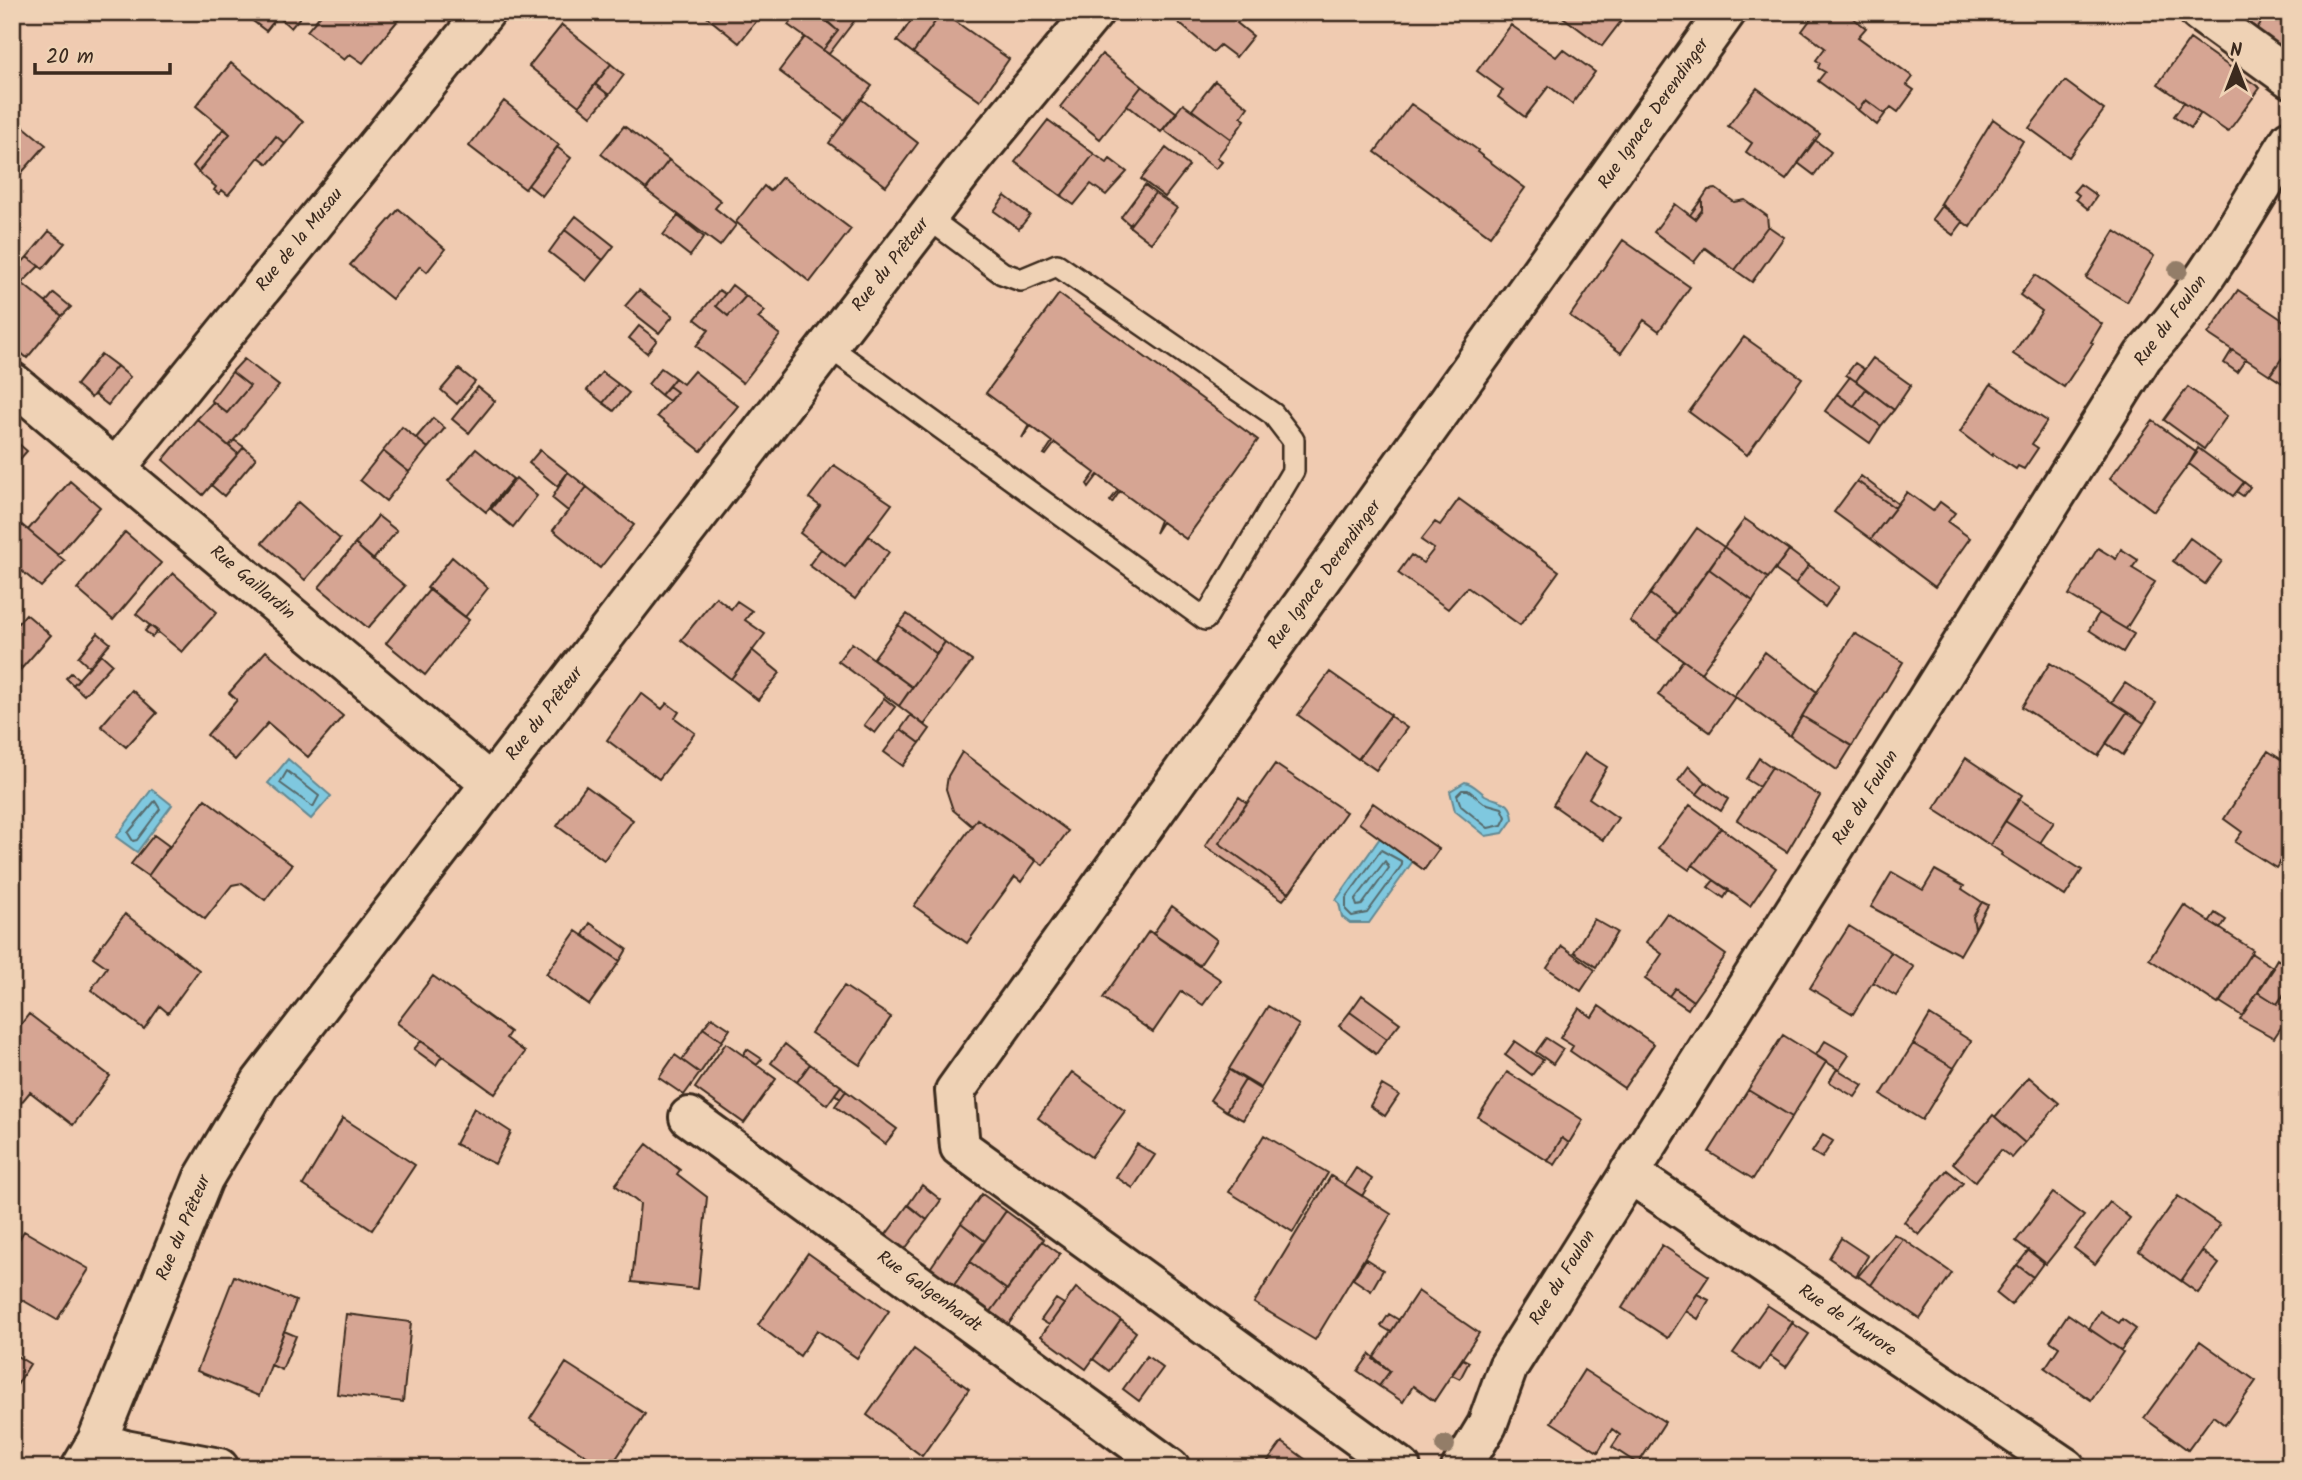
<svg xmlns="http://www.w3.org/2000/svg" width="2302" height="1480" font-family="Kalam,sans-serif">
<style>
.water{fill:#7fc8df;stroke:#648992;stroke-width:2}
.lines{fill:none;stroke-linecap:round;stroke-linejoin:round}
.shore{stroke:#56696b;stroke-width:2}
.building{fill:#d6a593;stroke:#3b2a1e;stroke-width:2}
.service-casing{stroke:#3b2a1e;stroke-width:26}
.minor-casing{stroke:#3b2a1e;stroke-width:44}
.service{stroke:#efd2b5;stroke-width:21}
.minor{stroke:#efd2b5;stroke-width:38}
.tree{fill:#937d68}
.labels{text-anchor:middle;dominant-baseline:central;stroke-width:5;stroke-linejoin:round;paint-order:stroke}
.street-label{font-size:18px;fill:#3b2a1e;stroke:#efd2b5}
</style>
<rect width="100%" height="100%" fill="#f0cbb1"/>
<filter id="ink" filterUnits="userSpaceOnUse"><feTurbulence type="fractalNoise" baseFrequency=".0143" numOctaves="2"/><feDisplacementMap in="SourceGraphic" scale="14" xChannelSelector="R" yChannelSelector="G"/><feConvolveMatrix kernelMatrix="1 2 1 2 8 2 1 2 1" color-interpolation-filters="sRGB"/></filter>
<g filter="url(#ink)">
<!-- water -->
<path class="water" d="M288,759L331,796L311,819L268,783Z
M1465,782C1474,784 1478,790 1485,795C1499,803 1511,798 1513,819L1503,833L1486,836L1455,811L1450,791Z
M152,789L172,805L137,852L116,837Z
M1380,838L1413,861L1369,923H1350L1342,917L1339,903L1336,900Z"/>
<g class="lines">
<!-- shore -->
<path class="shore" d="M287,771L319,796L313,807L280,783Z
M1462,790H1468L1484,803L1502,808L1506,817L1502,825L1488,828L1461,806L1457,795Z
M155,801L160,809L137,840L133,841L128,833Z
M1381,850L1401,861L1402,865L1367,913L1352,916L1346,910V898Z
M1385,861L1389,868L1362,905L1357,906L1355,900Z"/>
</g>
<!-- building -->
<path class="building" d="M241,12H273L278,16L266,31Z
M273,12H298L302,15L291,28Z
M323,12H391L399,19L363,63L350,54L344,60L307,31Z
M750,12L758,19L739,43L702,13Z
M798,12H815L838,31L823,50L788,25Z
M815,12H836L828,22Z
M836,12H853L858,16L829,54L823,50L838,31L828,22Z
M917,12H942L913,53L897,41Z
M942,12L1009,59L980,101L913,53Z
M1166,12H1246L1237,23L1253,36L1236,57L1220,45L1213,52Z
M1556,12H1628L1602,46Z
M1816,12H1845L1866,28L1858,37L1913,77L1907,85L1914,90L1898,112L1891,107L1885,114L1866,100L1858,110L1818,81L1825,72L1818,68L1820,63L1816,60L1825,48L1802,31Z
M2228,12H2269L2254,32Z
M2269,12H2275L2290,24V47L2285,54L2254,32Z
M562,25L611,64L579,106L529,66Z
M1511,25L1556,57L1563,49L1595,72L1572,104L1549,86L1525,117L1498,97L1503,90L1477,71Z
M805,37L872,86L845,120L779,71Z
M2190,39L2260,88L2228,132L2158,84Z
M1102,54L1142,86L1100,139L1060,107Z
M231,63L303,122L285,144L276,136L228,195L222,190L219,194L214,190L216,187L198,172L230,134L196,106Z
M611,64L624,75L609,95L595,84Z
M1215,81L1248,107L1241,117L1245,120L1231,139L1192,110Z
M2065,81L2104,110L2069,157L2029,128Z
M595,84L609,95L591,116L579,106Z
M1142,86L1177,113L1161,132L1127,105Z
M1757,88L1820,134L1786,180L1746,152L1752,143L1728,126Z
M861,99L918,143L886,186L829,143Z
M1866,100L1885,114L1877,125L1858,110Z
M504,101L559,145L525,189L469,146Z
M2184,102L2201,113L2191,128L2174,116Z
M1183,104L1231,139L1217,158L1222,162L1216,169L1163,129Z
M1411,104L1478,150L1477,152L1525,188L1490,236L1375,152Z
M12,117L46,145L17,178L12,174Z
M1993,119L2023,141L1970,227L1940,205Z
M1048,120L1094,154L1061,196L1015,162Z
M624,126L669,160L646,189L601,154Z
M224,128L230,134L198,172L193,166Z
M276,136L285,144L268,164L259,157Z
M1815,140L1831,152L1814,175L1798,163Z
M557,147L571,158L542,196L528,185Z
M1166,148L1189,166L1165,197L1141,179Z
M1094,154L1107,163L1110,159L1127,172L1106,195L1091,184L1074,205L1061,196Z
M669,160L721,201L715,208L736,225L720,246L646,190Z
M782,177L851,229L810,282L736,222L764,186L770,191Z
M2080,184L2097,196L2088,209L2076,199L2079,195L2074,191Z
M1145,185L1155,193L1130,225L1121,217Z
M1716,189L1734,202L1745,200L1767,216L1768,226L1735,270L1705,248L1694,262L1654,232L1675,204L1695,219L1702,210V199L1708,190Z
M1155,193L1177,208L1151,243L1129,226Z
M1005,196L1030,215L1019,229L994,211Z
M1702,199V210L1695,219L1690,215Z
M1942,205L1963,222L1953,235L1932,219Z
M399,209L445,249L427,272L420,266L392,299L350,265Z
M576,216L614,246L603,260L565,230Z
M678,216L704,237L690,256L663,235Z
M1768,226L1784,237L1752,282L1735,270Z
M565,230L603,260L586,281L549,252Z
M49,231L65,243L43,269L27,257Z
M2115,231L2154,256L2127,302L2086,278Z
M1623,240L1690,287L1659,331L1644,320L1621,353L1570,316Z
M27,257L39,266L22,283L12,274Z
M12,275L62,316L27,358L12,345Z
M2035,275L2102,324L2091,342L2093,343L2064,387L2013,354L2042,311L2020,295Z
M732,285L746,296L728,316L716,306Z
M639,290L673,316L659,333L625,306Z
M719,290L725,294L716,306L728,316L746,296L765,311L758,318L780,335L743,383L696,346L709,330L695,319Z
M2238,290L2290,325V347L2270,375L2208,334Z
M54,293L71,307L62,316L46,302Z
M1059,294L1258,440L1186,539L1162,522L1155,533L1160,520L1120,491L1112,503L1110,501L1118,490L1098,475L1089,487L1087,484L1095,473L1055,443L1046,455L1044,454L1052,442L1031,426L1022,438L1029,425L986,393Z
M639,326L657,340L647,353L629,338Z
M1744,337L1802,378L1747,455L1689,412Z
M2290,347V388L2270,375Z
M2232,350L2246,359L2237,372L2224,363Z
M101,354L117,366L91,398L76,385Z
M1873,358L1911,385L1894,410L1856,381Z
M244,359L279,386L229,446L197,419L213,402L227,413L250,386L232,372Z
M1855,363L1864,369L1856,381L1846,375Z
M117,366L130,377L108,405L94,394Z
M661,368L675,378L661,395L648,384Z
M459,369L475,382L457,404L441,390Z
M694,371L738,406L701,451L657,416L677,392L669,386L675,378L683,384Z
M232,372L250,386L227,413L211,400Z
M602,372L618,384L603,403L587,390Z
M1850,377L1866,389L1854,406L1837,394Z
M618,384L629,393L614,411L603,403Z
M1991,384L2047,421L2032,444L2038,448L2024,469L2018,466L2016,469L1993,454L1992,456L1960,432Z
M669,386L677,392L669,401L661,395Z
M478,387L495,401L469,433L452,419Z
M2188,387L2227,416L2204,449L2164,420Z
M1866,389L1894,410L1881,426L1854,406Z
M1837,394L1881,426L1870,443L1825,411Z
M433,418L445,428L428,448L416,438Z
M197,419L238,454L203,495L163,460Z
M2153,421L2197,453L2154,511L2110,478Z
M402,427L428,448L409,472L383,451Z
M12,438L27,451L12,468Z
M234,440L244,447L238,454L229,446Z
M244,447L256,458L224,496L211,485Z
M2198,448L2244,482L2233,496L2189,464Z
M476,449L513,479L486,512L448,481Z
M540,450L568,472L557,486L529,463Z
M383,451L409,472L386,501L360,480Z
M834,465L892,504L845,567L800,533L820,506L809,498Z
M568,472L587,487L568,511L552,498Z
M1861,476L1898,504L1895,508L1857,481Z
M516,478L537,496L513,527L491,509Z
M70,481L100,507L58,555L28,530Z
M1857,481L1895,508L1871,539L1834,512Z
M2244,482L2250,487L2243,496L2237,492Z
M587,487L634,525L600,568L553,530Z
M1907,492L1933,511L1940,502L1955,513L1948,522L1970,538L1935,587L1871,539Z
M1459,499L1559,571L1520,625L1467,587L1448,609L1398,573L1411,555L1423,563L1434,549L1421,540L1435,522L1440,525Z
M298,502L340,539L305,580L262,543Z
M378,516L397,531L373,560L355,544Z
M1745,519L1789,550L1768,578L1724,547Z
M22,525L65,561L41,587L12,563V537Z
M1697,528L1724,547L1676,614L1650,594Z
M125,532L161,563L113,620L77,589Z
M869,536L889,552L855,599L809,565L821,549L845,567Z
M2190,538L2222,561L2205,584L2173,561Z
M355,544L405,586L368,628L319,587Z
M1724,547L1768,578L1753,601L1709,569Z
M2098,548L2116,559L2121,549L2138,560L2132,568L2155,582L2126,629L2069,595Z
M1789,550L1809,565L1795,584L1775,570Z
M452,557L488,588L465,617L427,588Z
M1809,565L1839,587L1825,607L1795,584Z
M1709,569L1753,601L1701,673L1657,641Z
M173,573L217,612L182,652L136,614Z
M430,589L469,620L425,675L386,643Z
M1650,594L1676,614L1657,641L1630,621Z
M716,597L731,609L737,601L752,611L745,620L765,634L731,679L681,640Z
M2099,613L2134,634L2123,652L2089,630Z
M26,614L51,635L22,668L12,659V630Z
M907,614L945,642L937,654L898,625Z
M150,625L158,631L152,637L145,631Z
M898,625L937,654L912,687L873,659Z
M98,633L110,643L89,667L78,657Z
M1854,633L1903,662L1852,746L1802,716Z
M945,642L972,661L924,725L899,706Z
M852,643L912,687L899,706L838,661Z
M752,650L780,673L758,700L731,679Z
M266,651L343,716L308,757L268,723L235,760L207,735L237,700L229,693Z
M1765,652L1817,692L1790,736L1734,696Z
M101,654L112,664L84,695L73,685Z
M12,659L22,668L12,679Z
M1683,660L1735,697L1710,732L1658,695Z
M2050,663L2127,712L2098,756L2022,707Z
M1330,672L1391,715L1358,759L1298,715Z
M71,673L79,679L73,685L66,678Z
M2125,683L2156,703L2144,723L2112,702Z
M132,690L157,713L126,747L101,726Z
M641,693L662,709L667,703L679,712L675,718L695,733L659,779L607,740Z
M884,698L895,707L875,733L864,725Z
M2127,712L2144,723L2123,755L2106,743Z
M911,715L930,729L920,743L901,729Z
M1390,716L1407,728L1376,770L1359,758Z
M1802,716L1852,746L1837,770L1790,736Z
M901,729L920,743L903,766L884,752Z
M2268,751L2290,765V816L2282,828L2290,833V847L2276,868L2235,842L2242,832L2224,819Z
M962,752L1068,831L1043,865L977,819L972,826L953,810L946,789L948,776Z
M1585,753L1607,767L1589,798L1618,818L1603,840L1553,805Z
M1759,758L1772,767L1759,787L1746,779Z
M1966,758L2022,795L1990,845L1934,809Z
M1275,764L1346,812L1289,893L1219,843Z
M1689,766L1706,782L1697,794L1678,781Z
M1772,767L1820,796L1787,852L1737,820Z
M1706,782L1728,799L1721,811L1697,794Z
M586,786L633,820L604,860L557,826Z
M1239,797L1247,803L1219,843L1289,893L1283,900L1205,846Z
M205,799L292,865L265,900L242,883L232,885L205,919L148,876Z
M2019,799L2054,822L2040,843L2005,821Z
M1373,803L1439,849L1424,870L1359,823Z
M1690,805L1721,828L1689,870L1658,848Z
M977,819L1036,861L1021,882L1015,877L967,943L914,906Z
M2005,821L2082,870L2065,896L2001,855L2002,853L1990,845Z
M1721,828L1776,868L1750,906L1693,865Z
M154,835L169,846L148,876L131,864Z
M1935,870L1964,886L1962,889L1982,902L1973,917L1975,929L1960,955L1871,907L1892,872L1923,890Z
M1714,880L1729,890L1724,898L1708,887Z
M1982,902L1988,905L1975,929L1973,917Z
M2184,905L2253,950L2218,1004L2149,959Z
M1172,906L1217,940L1199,966L1153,934Z
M1667,913L1726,955L1693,1001L1675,988L1669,996L1645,979L1662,954L1646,942Z
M2215,913L2226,920L2220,929L2209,922Z
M125,914L199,970L168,1013L160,1006L144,1029L91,990L107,967L93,957Z
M1594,919L1617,932L1596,967L1574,952Z
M590,923L627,949L620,961L583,935Z
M1849,926L1891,952L1853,1014L1810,988Z
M576,931L620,961L589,1005L546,974Z
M1149,931L1221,980L1203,1005L1181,991L1153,1032L1103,998Z
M1562,946L1595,970L1581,991L1547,968Z
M1891,952L1914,967L1896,996L1873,982Z
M2251,953L2274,968L2242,1016L2220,1002Z
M2277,959L2290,968V985L2277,1004L2258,992Z
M433,976L510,1032L506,1038L525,1052L495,1094L397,1023Z
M844,986L891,1017L860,1065L811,1033Z
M1675,988L1693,1001L1688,1009L1669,996Z
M2258,992L2277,1004L2283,996L2290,1000V1014L2274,1038L2240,1019Z
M1362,995L1400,1023L1387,1039L1350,1012Z
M1268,1006L1299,1025L1261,1088L1229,1069Z
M1599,1006L1654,1044L1624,1088L1570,1051L1573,1046L1560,1038L1579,1008L1592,1017Z
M1350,1012L1387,1039L1376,1054L1339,1026Z
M29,1014L110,1076L73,1125L30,1092L21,1103L12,1097V1036Z
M1930,1015L1971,1041L1954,1068L1913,1044Z
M712,1017L730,1029L722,1041L703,1028Z
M703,1028L722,1041L700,1073L682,1060Z
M1783,1035L1826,1062L1792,1117L1748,1090Z
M1546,1038L1563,1049L1553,1064L1536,1052Z
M421,1041L442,1056L436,1065L414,1049Z
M1515,1041L1543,1060L1532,1075L1505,1055Z
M1825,1041L1849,1055L1839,1070L1816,1055Z
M726,1043L776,1079L744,1123L695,1088Z
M785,1044L810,1064L797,1082L771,1063Z
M1913,1044L1954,1068L1922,1120L1881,1095Z
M747,1049L762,1059L757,1065L743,1055Z
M675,1055L700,1073L684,1095L659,1078Z
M810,1064L841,1086L827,1105L797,1082Z
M1837,1069L1863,1085L1855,1097L1829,1082Z
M1229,1070L1245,1080L1226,1111L1210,1100Z
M1072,1072L1125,1111L1091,1157L1038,1118Z
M1507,1072L1583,1120L1569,1143L1562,1138L1548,1161L1478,1117Z
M2029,1077L2059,1103L2025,1143L1995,1117Z
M1245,1080L1261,1090L1243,1120L1226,1111Z
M1382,1085L1399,1095L1385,1116L1370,1106Z
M841,1086L846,1091L840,1099L835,1094Z
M1748,1090L1792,1117L1753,1179L1709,1152Z
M846,1091L897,1129L885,1144L835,1106Z
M474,1108L511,1132L495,1164L455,1144Z
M1993,1115L2025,1143L2012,1158L2001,1150L1975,1182L1953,1163Z
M343,1118L415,1165L372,1230L303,1185Z
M1264,1135L1328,1173L1293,1232L1229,1192Z
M1823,1135L1833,1141L1822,1158L1812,1152Z
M1562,1138L1569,1143L1555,1165L1548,1161Z
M647,1144L680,1170L677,1174L707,1197L698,1289L632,1282L640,1204L615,1185Z
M1137,1144L1155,1155L1133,1188L1116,1177Z
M1356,1168L1372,1179L1362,1196L1345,1185Z
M1947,1170L1963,1183L1919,1235L1904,1222Z
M1331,1176L1391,1214L1315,1340L1254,1303Z
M922,1185L941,1200L927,1220L908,1205Z
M2053,1193L2084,1216L2046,1264L2016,1241Z
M982,1194L1006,1211L985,1241L961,1223Z
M2178,1196L2220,1225L2181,1281L2139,1251Z
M2110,1202L2130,1218L2095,1264L2074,1248Z
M908,1205L927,1220L902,1253L882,1240Z
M1006,1211L1044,1239L1007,1290L970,1262Z
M961,1223L985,1241L952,1288L931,1274V1267Z
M24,1231L89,1269L57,1320L12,1294V1251Z
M1894,1234L1903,1239L1871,1285L1858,1276Z
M1841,1238L1868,1256L1856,1276L1829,1258Z
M1903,1239L1952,1273L1920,1319L1871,1285Z
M1042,1241L1060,1254L1007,1326L990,1313Z
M1662,1245L1709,1276L1668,1338L1622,1308Z
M2029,1250L2044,1262L2033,1277L2017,1265Z
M2202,1251L2219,1264L2198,1293L2181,1281Z
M808,1253L889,1311L857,1358L817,1330L800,1356L758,1325Z
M1366,1259L1383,1270L1371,1291L1353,1279Z
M970,1262L1007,1290L990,1313L952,1288Z
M2017,1265L2033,1277L2011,1305L1996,1293Z
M234,1276L296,1301L259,1396L197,1371Z
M1076,1288L1121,1320L1086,1369L1041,1336Z
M1418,1291L1479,1333L1434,1401L1413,1386L1403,1402L1379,1386L1390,1371L1373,1359Z
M1697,1294L1709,1300L1698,1319L1686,1311Z
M1056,1299L1064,1304L1049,1325L1041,1320Z
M1767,1305L1793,1322L1760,1370L1733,1353Z
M2100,1311L2119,1323L2122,1319L2136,1329L2121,1350L2089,1329Z
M346,1314L411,1322L403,1402L337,1394Z
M1389,1314L1399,1320L1391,1332L1381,1326Z
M2068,1314L2123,1352L2091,1400L2045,1368L2059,1347L2050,1341Z
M1121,1320L1136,1332L1109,1371L1093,1359Z
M1792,1323L1809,1334L1786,1367L1770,1356Z
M284,1331L296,1336L282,1370L271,1365Z
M2200,1341L2256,1381L2225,1425L2213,1416L2188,1450L2144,1418Z
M914,1349L969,1389L922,1456L867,1415Z
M12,1353L30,1364L12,1393Z
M1370,1354L1390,1371L1379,1386L1358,1371Z
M1147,1356L1163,1368L1139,1401L1123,1389Z
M1463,1359L1469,1362L1460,1379L1452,1375Z
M566,1363L645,1414L610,1468H605L530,1419Z
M1584,1370L1665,1422L1638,1464L1612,1447L1620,1435L1612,1429L1598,1452L1551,1422Z
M1282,1442L1317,1468H1263Z
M2290,1453V1468H2279Z"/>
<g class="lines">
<defs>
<path id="service" d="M828,346L1205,619L1293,471V440L1273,414L1057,265L1021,280L1002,273L927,217"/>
<path id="minor" d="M2199,12L2290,78
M12,382L491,784
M116,468L485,12
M689,1117L1170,1468
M1629,1173L2066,1468
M97,1441L125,1450L219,1468
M81,1468L97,1441L203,1179L261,1082L965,168L1094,12
M1401,1468L960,1147L955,1091L1726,12
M1461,1468L1487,1425L1508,1367L2143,356C2202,292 2244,214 2290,140"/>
</defs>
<!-- service casing -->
<use href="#service" class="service-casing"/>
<!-- minor casing -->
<use href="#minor" class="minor-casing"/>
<!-- service -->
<use href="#service" class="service"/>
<!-- minor -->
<use href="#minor" class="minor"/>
</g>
<!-- trees -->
<g class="tree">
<circle cx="2178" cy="270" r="10"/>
<circle cx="1445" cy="1445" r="10"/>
</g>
</g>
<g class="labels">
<!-- street labels -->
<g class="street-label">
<text transform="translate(1654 114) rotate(-55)">Rue Ignace Derendinger</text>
<text transform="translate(300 240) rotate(-51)">Rue de la Musau</text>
<text transform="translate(891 265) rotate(-52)">Rue du Prêteur</text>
<text transform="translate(2171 321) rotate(-53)">Rue du Foulon</text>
<text transform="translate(1325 575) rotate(-54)">Rue Ignace Derendinger</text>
<text transform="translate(252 583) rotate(40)">Rue Gaillardin</text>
<text transform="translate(545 714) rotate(-52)">Rue du Prêteur</text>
<text transform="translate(1866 798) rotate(-58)">Rue du Foulon</text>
<text transform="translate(184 1228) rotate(-67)">Rue du Prêteur</text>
<text transform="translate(1563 1278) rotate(-58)">Rue du Foulon</text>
<text transform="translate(929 1292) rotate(36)">Rue Galgenhardt</text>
<text transform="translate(1847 1321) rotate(34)">Rue de l'Aurore</text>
</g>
</g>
<!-- margin -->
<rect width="2302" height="1480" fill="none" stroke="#efd2b5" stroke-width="42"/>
<rect x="21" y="21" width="2260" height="1438" fill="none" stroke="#3b2a1e" stroke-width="2.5" filter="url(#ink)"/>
<!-- north arrow -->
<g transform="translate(2236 66)" stroke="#efd2b5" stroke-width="5" paint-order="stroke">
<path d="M0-5L12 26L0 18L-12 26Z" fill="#3b2a1e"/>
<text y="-10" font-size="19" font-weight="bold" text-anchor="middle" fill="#3b2a1e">N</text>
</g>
<!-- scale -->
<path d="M35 63v10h135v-10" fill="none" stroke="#3b2a1e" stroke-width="3.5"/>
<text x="46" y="63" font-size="21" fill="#3b2a1e" stroke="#efd2b5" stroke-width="5" paint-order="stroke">20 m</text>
</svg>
